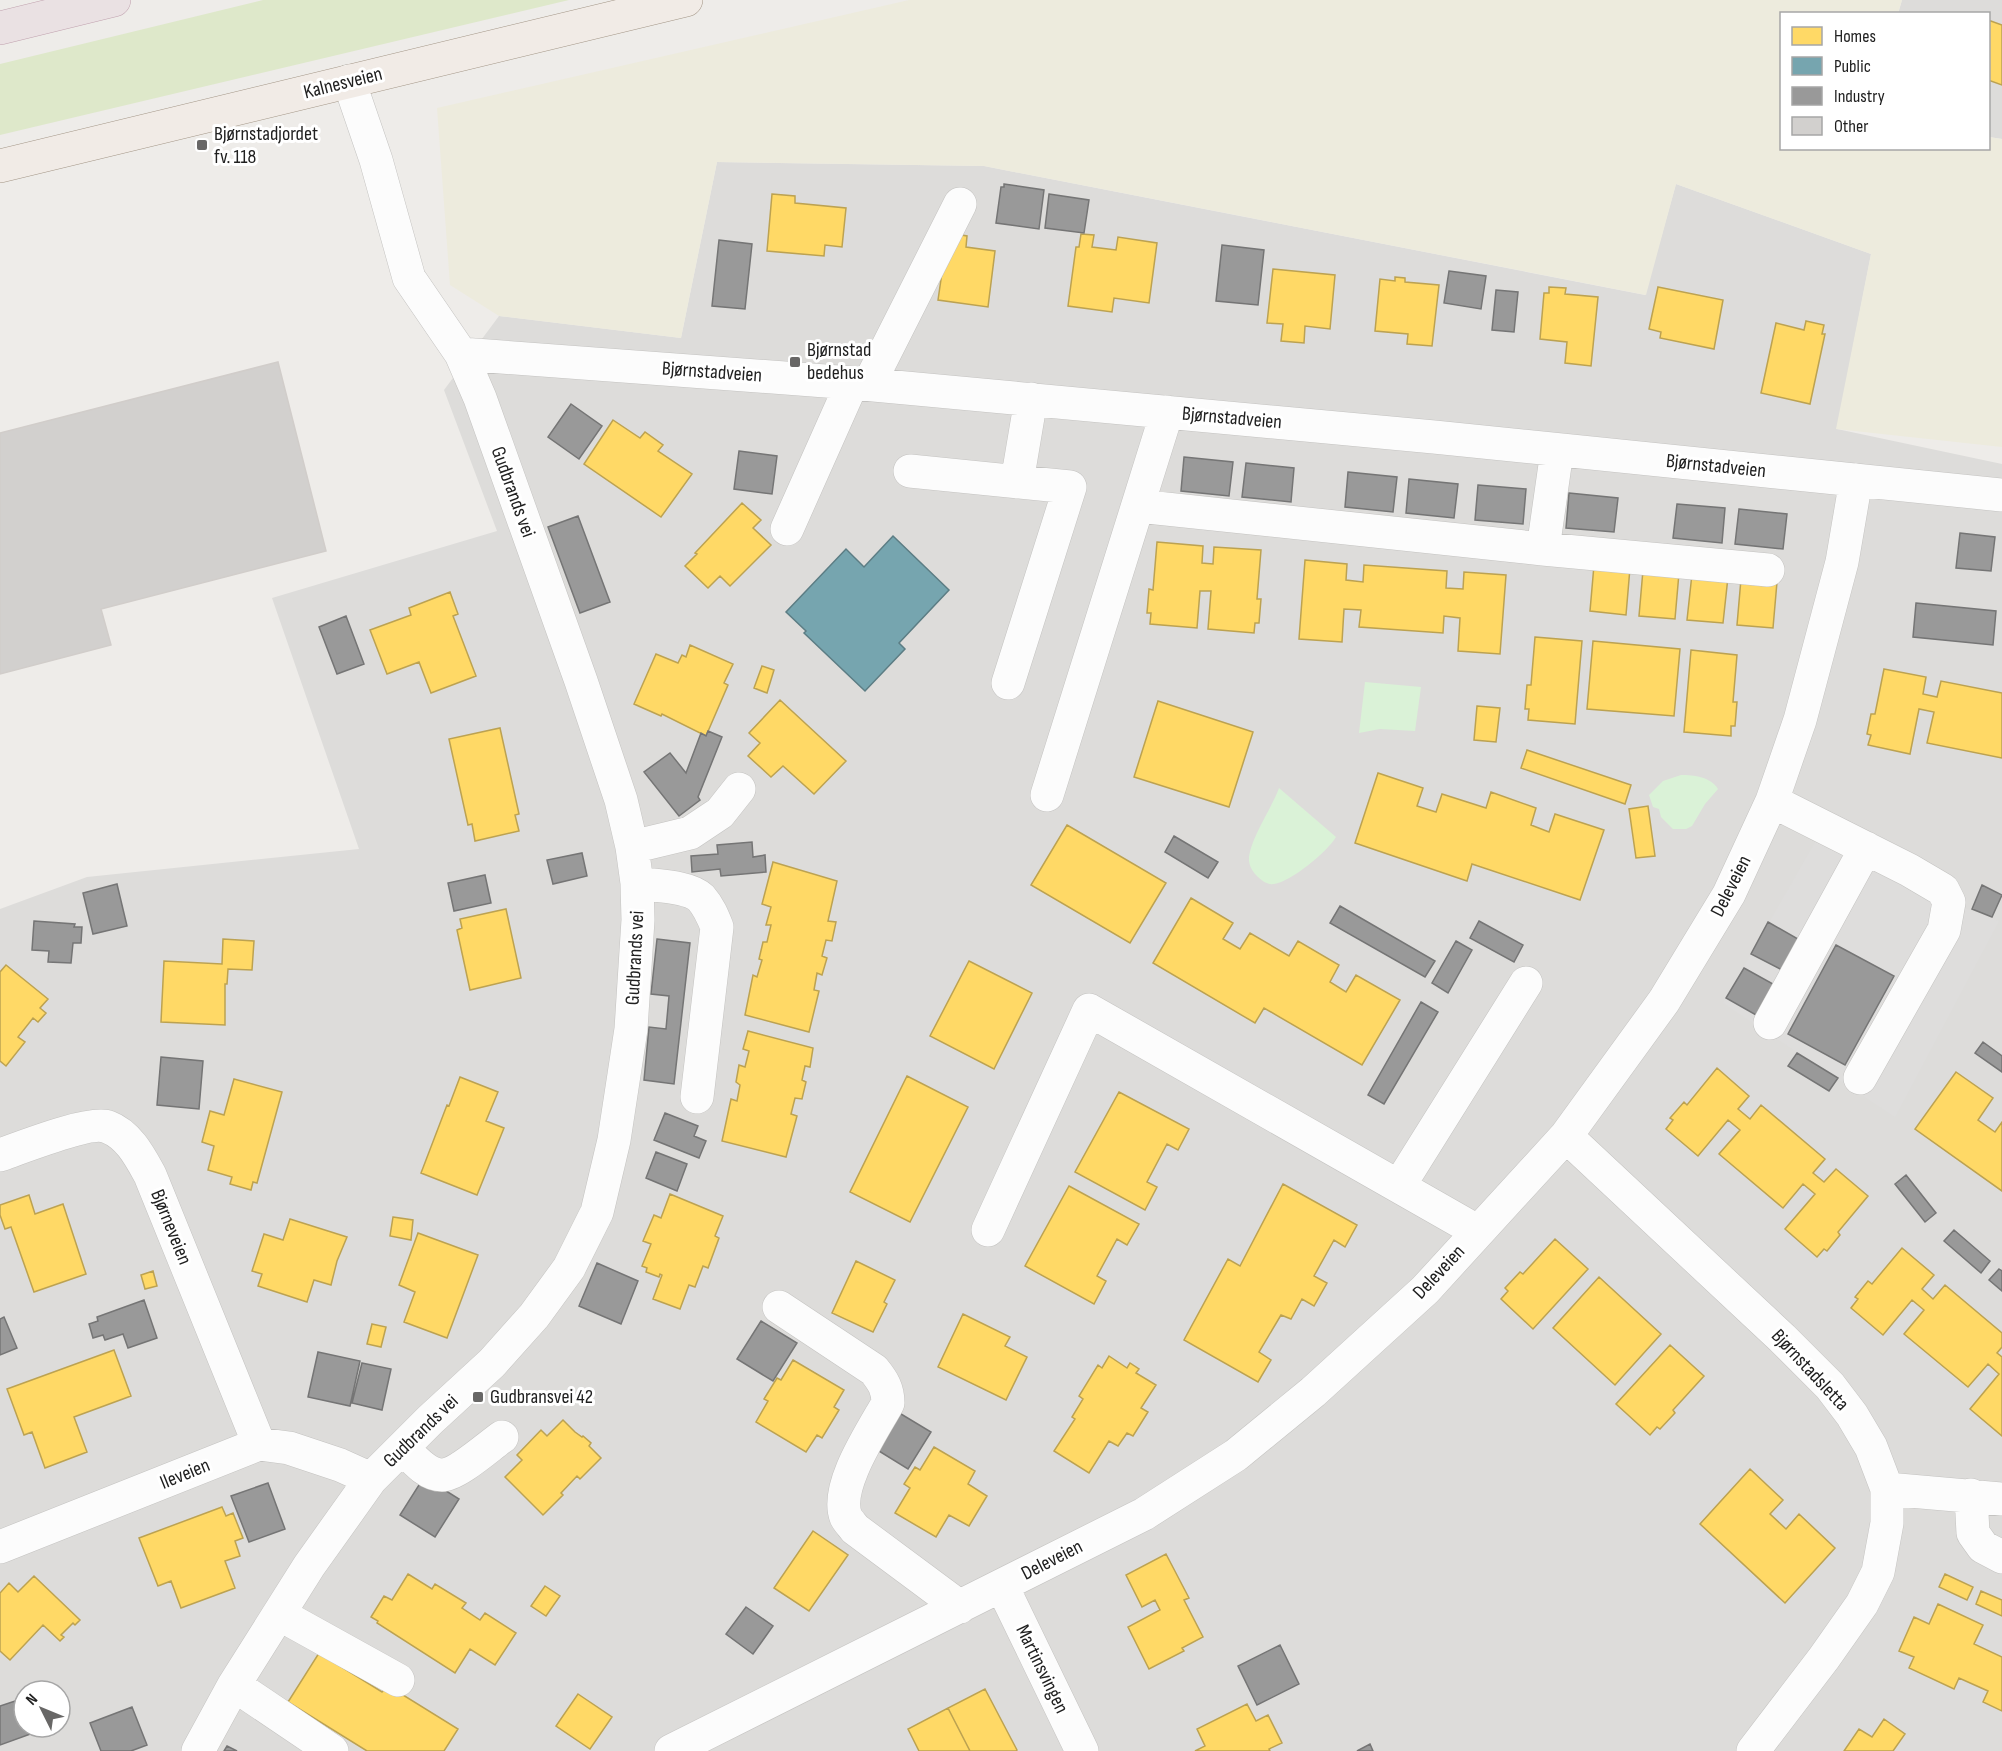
<svg xmlns="http://www.w3.org/2000/svg" width="2002" height="1751" font-family="'Sofia Sans Condensed',sans-serif">
<style>
.residential{fill:#dddcda;fill-rule:evenodd}
.farmland{fill:#edebdd}
.grass{fill:#dee8ca}
.park{fill:#daf2d7}
.parking{fill:#dedddc}
.homes{fill:#ffd966;stroke:#bca251;stroke-width:1.5}
.public{fill:#76a5af;stroke:#5c7d84;stroke-width:1.5}
.industry{fill:#999;stroke:#757575;stroke-width:1.5}
.building{fill:#d2d0ce;stroke:#d1cdca;stroke-width:1.5}
.lines{fill:none;stroke-linecap:round;stroke-linejoin:round}
.minor-casing{stroke:#c4c3c1;stroke-width:34}
.major-casing{stroke:#a39687;stroke-width:34}
.highway-casing{stroke:#c1a2af;stroke-width:34}
.minor{stroke:#fcfcfc;stroke-width:33}
.major{stroke:#f1ebe6;stroke-width:33}
.highway{stroke:#eae1e3;stroke-width:33}
.poi-dot{fill:#686766;stroke:#fff;stroke-width:2}
.labels{text-anchor:middle;dominant-baseline:central;stroke-width:6;stroke-linejoin:round;paint-order:stroke}
.street-label{font-size:20px;fill:#202020;stroke:#fff}
.poi-label{font-size:20px;fill:#202020;stroke:#fff;text-anchor:start}
</style>
<rect width="100%" height="100%" fill="#eeece9"/>
<!-- residential -->
<path class="residential" d="M1902,0H2002V139L1989,137L1988,14H1898Z
M717,162L984,166L1645,295L1676,184L1871,254L1837,429L2002,464V1751H0V909L87,877L359,849L272,598L497,531L444,390L499,316L681,338ZM24,1691H60V1727H24Z"/>
<!-- farmland -->
<path class="farmland" d="M909,0H1902L1898,13L1782,14V148H1988L1989,137L2002,139V447L1836,429L1871,254L1676,184L1646,295L984,166L717,162L681,338L499,316L450,285L437,108Z"/>
<!-- grass -->
<path class="grass" d="M263,0H569L0,135V64Z"/>
<!-- park -->
<path class="park" d="M1365,682L1421,687L1415,731L1380,729L1359,733Z
M1681,775C1694,775 1711,777 1718,789L1705,804L1692,826L1686,829H1673L1661,817L1659,809L1653,807L1649,795L1663,781Z
M1279,788L1336,837C1328,851 1291,882 1274,884C1268,885 1262,881 1258,877C1253,872 1250,868 1249,861C1248,842 1272,808 1279,788Z"/>
<!-- parking -->
<path class="parking" d="M1817,839L1927,894L1999,921L1895,1117L1723,1003Z"/>
<!-- homes -->
<path class="homes" d="M1988,20L2002,25V85L1988,80Z
M772,194L795,196V203L846,208L842,247L825,245L824,256L767,251Z
M949,233L967,236L966,247L995,251L988,307L938,300L946,245Z
M1081,234L1094,235L1092,247L1116,250L1118,237L1157,243L1149,303L1114,298L1112,312L1068,306L1076,247H1079Z
M1273,269L1335,275L1330,329L1305,326L1304,343L1281,341L1283,324L1267,323Z
M1395,277L1405,278V282L1439,285L1432,346L1407,344L1408,334L1375,331L1380,279L1395,281Z
M1549,287L1566,288L1565,294L1598,297L1591,366L1565,363L1567,342L1540,339L1544,293H1549Z
M1658,287L1723,300L1714,349L1660,338L1661,332L1649,329Z
M1806,321L1824,325L1822,334H1825L1810,404L1761,393L1776,323L1804,330Z
M613,420L640,438L645,432L663,445L658,451L692,474L661,517L584,464Z
M742,503L761,520L753,528L771,545L730,586L720,576L708,588L685,566L697,554L695,553Z
M1157,542L1203,546L1202,563L1213,564L1214,547L1261,550L1257,599H1261L1259,623H1255L1254,633L1208,629L1211,591H1200L1197,628L1150,624L1151,613H1147L1149,589L1153,590Z
M1305,560L1347,564L1346,580L1363,582L1364,565L1447,571L1446,588L1463,589L1464,572L1506,575L1500,654L1458,651L1460,618L1444,616L1443,633L1359,627L1361,610L1344,609L1342,642L1299,639Z
M1594,565L1630,568L1626,615L1590,611Z
M1643,570L1679,573L1675,619L1639,616Z
M1692,574L1728,577L1723,623L1687,620Z
M1741,579L1777,582L1773,628L1737,625Z
M450,592L458,614L453,616L476,676L431,693L419,662L387,674L370,630L411,615L409,608Z
M1535,637L1582,641L1575,724L1528,720L1529,709H1525L1527,685H1531Z
M1593,641L1680,649L1674,716L1587,709Z
M690,645L733,664L724,683L728,685L706,736L662,714L661,716L634,704L656,654L678,663L682,655L686,657Z
M1691,650L1737,655L1733,702H1737L1735,726H1731V736L1684,732Z
M762,666L774,670L767,693L754,688Z
M1884,669L1926,677L1923,694L1937,697L1941,681L2002,693V758L1927,743L1934,712L1919,709L1910,754L1868,745L1871,735L1867,734L1871,714H1875Z
M780,700L846,761L814,794L783,766L771,777L748,756L760,743L749,733Z
M1158,701L1253,732L1229,807L1134,777Z
M1477,706L1500,708L1496,742L1474,740Z
M500,728L519,814L515,815L519,831L475,841L472,824L468,825L449,739Z
M1527,750L1631,785L1625,804L1521,768Z
M1378,773L1423,788L1417,806L1436,812L1442,794L1486,808L1491,792L1536,808L1531,825L1549,832L1555,814L1604,830L1580,900L1472,864L1467,881L1355,843Z
M1648,806L1655,856L1636,858L1629,809Z
M1067,825L1166,883L1130,943L1031,885Z
M773,862L837,881L828,921L836,922L832,941L826,940L822,956L827,958L822,975L817,973L814,990L819,991L809,1032L745,1015L753,975L757,977L762,960L759,959L763,942H767L771,925H766L771,907L762,904Z
M1191,898L1233,923L1223,939L1240,949L1250,933L1289,956L1298,941L1339,965L1330,982L1346,992L1356,975L1400,1000L1362,1065L1264,1008L1255,1023L1153,963Z
M506,909L521,978L470,990L457,930L462,928L460,919Z
M223,939L254,941L252,970L228,969L227,984H225V1025L161,1022L164,961L222,964Z
M969,961L1032,993L994,1069L930,1036Z
M6,965L48,999L40,1008L46,1013L38,1022L33,1018L18,1037L25,1042L6,1066L0,1061V972Z
M748,1031L813,1048L810,1067L805,1066L802,1080L806,1082L802,1099L795,1098L791,1114L797,1116L786,1157L722,1141L731,1099L737,1101L740,1085L736,1082L739,1065L745,1067L749,1051L743,1049Z
M1717,1068L1749,1096L1738,1109L1750,1119L1761,1105L1825,1159L1813,1173L1824,1182L1836,1169L1868,1196L1838,1232L1840,1235L1827,1251L1824,1249L1817,1257L1785,1229L1815,1194L1803,1184L1783,1208L1719,1154L1740,1130L1728,1120L1698,1156L1666,1129L1673,1120L1670,1118L1684,1102L1687,1105Z
M1956,1072L1993,1098L1978,1120L1995,1132L2002,1122V1191L1915,1129Z
M907,1076L968,1107L910,1222L850,1192Z
M460,1077L498,1092L486,1121L504,1128L477,1195L421,1173L447,1105L449,1106Z
M234,1079L282,1092L257,1183L253,1182L251,1190L230,1184L232,1177L208,1170L214,1146L202,1142L210,1111L224,1115Z
M1119,1092L1189,1129L1178,1150L1167,1144L1147,1182L1157,1187L1145,1210L1075,1172Z
M1283,1184L1357,1225L1345,1247L1334,1240L1314,1276L1327,1283L1314,1306L1302,1299L1291,1319L1281,1315L1259,1352L1271,1360L1258,1382L1184,1340L1228,1259L1240,1266Z
M1069,1186L1139,1224L1127,1245L1117,1239L1097,1276L1106,1281L1094,1304L1025,1266Z
M670,1194L723,1216L715,1236L719,1238L708,1268L703,1266L695,1287L689,1285L680,1309L653,1299L662,1275L660,1274L659,1277L646,1272L647,1268L642,1266L651,1244L643,1241L654,1215L661,1218Z
M29,1195L35,1214L63,1204L86,1274L34,1292L11,1227L5,1229L0,1215V1205Z
M393,1217L413,1220L411,1240L390,1236Z
M290,1219L347,1237L337,1261L331,1285L314,1280L307,1302L258,1286L262,1274L252,1271L264,1234L283,1240Z
M418,1233L478,1255L447,1338L404,1322L415,1292L399,1285Z
M1555,1239L1588,1269L1533,1329L1501,1299L1508,1291L1505,1288L1520,1272L1523,1274Z
M1902,1248L1934,1275L1922,1289L1933,1299L1945,1285L2002,1333V1347L1997,1353L2002,1357V1436L1970,1409L1999,1374L1988,1364L1968,1387L1904,1334L1924,1310L1912,1300L1883,1335L1851,1308L1858,1299L1855,1297L1868,1281L1872,1284Z
M856,1261L895,1280L884,1302L887,1304L873,1332L832,1313Z
M153,1271L157,1286L145,1289L141,1275Z
M1599,1277L1661,1334L1615,1385L1553,1328Z
M963,1314L1010,1337L1005,1346L1027,1357L1006,1400L938,1367Z
M372,1324L386,1327L381,1347L367,1344Z
M1670,1345L1704,1376L1673,1410L1675,1413L1660,1429L1657,1427L1650,1435L1616,1404Z
M114,1350L131,1396L74,1417L87,1452L45,1468L32,1432L24,1435L7,1389Z
M1109,1356L1127,1368L1130,1363L1139,1369L1136,1373L1156,1385L1141,1408L1148,1412L1133,1436L1127,1433L1118,1446L1109,1441L1089,1473L1054,1451L1075,1419L1072,1417L1083,1399L1079,1396L1098,1365L1102,1368Z
M793,1360L844,1390L834,1407L839,1410L822,1438L817,1435L806,1452L756,1422L768,1401L764,1399L777,1378L781,1380Z
M563,1420L575,1432L582,1437L583,1436L591,1443L589,1446L601,1458L580,1479L577,1476L561,1493L563,1495L543,1515L505,1477L522,1460L517,1455L541,1430L547,1436Z
M934,1447L975,1471L968,1484L987,1496L969,1526L949,1515L936,1537L895,1513L910,1488L904,1484L915,1467L920,1470Z
M1750,1469L1783,1500L1770,1514L1786,1529L1799,1514L1835,1548L1785,1603L1700,1524Z
M222,1507L226,1516L233,1513L243,1538L235,1541L240,1556L225,1561L235,1588L181,1608L171,1581L158,1586L139,1538Z
M813,1531L848,1555L809,1611L774,1588Z
M1166,1554L1189,1598L1184,1600L1203,1637L1182,1648L1184,1651L1149,1669L1128,1627L1160,1610L1155,1600L1142,1607L1126,1575Z
M408,1574L432,1589L435,1584L466,1603L462,1608L480,1620L485,1613L516,1633L495,1665L470,1649L455,1673L377,1623L378,1621L371,1617L384,1596L392,1600Z
M1945,1574L1973,1587L1967,1600L1939,1587Z
M34,1576L80,1620L75,1625L73,1623L61,1635L64,1637L60,1641L43,1625L10,1660L0,1651V1593L9,1583L18,1592Z
M545,1586L560,1596L546,1616L531,1606Z
M1981,1591L2002,1600V1616L1976,1604Z
M1938,1604L1983,1625L1974,1644L2002,1657V1711L1983,1702L1988,1691L1959,1678L1954,1689L1909,1668L1914,1657L1899,1651L1914,1617L1929,1624Z
M319,1653L382,1692L387,1685L458,1729L444,1751H367L288,1702Z
M985,1689L1017,1750L1016,1751H970L948,1708Z
M578,1694L612,1717L590,1749L556,1726Z
M1247,1704L1256,1721L1268,1715L1282,1743L1269,1749L1270,1751H1195L1205,1746L1197,1729Z
M948,1708L970,1751H919L908,1729Z
M1884,1719L1905,1734L1893,1751H1844L1859,1729L1872,1737Z"/>
<!-- public -->
<path class="public" d="M893,536L949,590L899,643L905,649L865,691L804,633L806,631L786,612L846,549L864,567Z"/>
<!-- industry -->
<path class="industry" d="M1004,184L1044,190L1039,229L996,223L1001,187H1004Z
M1049,194L1089,200L1084,233L1045,228Z
M719,240L752,244L745,309L712,306Z
M1222,245L1264,250L1258,305L1216,301Z
M1449,271L1486,276L1481,309L1444,303Z
M1496,290L1518,292L1514,332L1492,330Z
M571,404L602,426L579,459L548,437Z
M739,451L777,456L772,494L734,489Z
M1184,457L1233,462L1229,496L1181,491Z
M1246,463L1294,468L1291,502L1242,497Z
M1348,472L1397,477L1393,512L1345,507Z
M1409,479L1458,484L1454,518L1406,513Z
M1478,485L1526,489L1523,524L1475,520Z
M1569,493L1618,498L1614,532L1566,528Z
M1677,504L1725,508L1722,543L1673,538Z
M1739,509L1787,514L1783,549L1735,544Z
M578,516L610,602L580,613L548,527Z
M1960,533L1995,537L1991,571L1956,568Z
M1916,603L1996,611L1993,645L1913,637Z
M346,616L364,664L337,674L319,627Z
M708,731L722,737L698,797L700,800L679,816L644,772L670,753L686,773L701,733L706,736Z
M1174,836L1218,862L1208,878L1165,852Z
M752,842L753,857L765,855L766,872L721,876L720,869L692,872L691,856L718,854L717,845Z
M582,853L587,876L553,884L547,860Z
M485,875L491,903L454,911L448,883Z
M117,884L127,926L93,934L83,893Z
M1982,885L2002,895L1992,917L1972,909Z
M1340,906L1435,961L1425,977L1330,923Z
M34,921L75,924L74,927H82L81,943H73L71,963L48,962L49,951L32,950Z
M1479,921L1523,945L1514,962L1470,938Z
M1768,922L1798,939L1782,970L1751,954Z
M657,939L690,943L674,1084L644,1080L649,1027L666,1029L669,996L651,994Z
M1456,941L1472,950L1448,993L1432,983Z
M1836,945L1894,976L1845,1065L1788,1034Z
M1744,968L1773,984L1756,1015L1726,998Z
M1421,1002L1438,1012L1384,1104L1368,1095Z
M1983,1042L2002,1056V1072L1975,1053Z
M1797,1053L1838,1078L1829,1091L1788,1066Z
M161,1057L203,1061L199,1109L157,1105Z
M665,1113L698,1126L694,1136L706,1141L699,1158L654,1140Z
M656,1152L687,1164L677,1191L646,1178Z
M1906,1175L1936,1213L1925,1222L1895,1184Z
M1954,1230L1990,1261L1981,1273L1944,1241Z
M597,1263L638,1281L621,1324L579,1306Z
M1999,1269L2002,1271V1291L1989,1280Z
M144,1300L157,1338L128,1348L123,1334L105,1340L103,1335L93,1338L89,1324L98,1321L97,1317Z
M4,1317L17,1348L0,1355V1319Z
M761,1321L797,1343L773,1381L737,1359Z
M318,1352L360,1361L350,1406L308,1397Z
M362,1363L391,1369L382,1410L352,1403Z
M896,1411L931,1432L908,1469L874,1448Z
M424,1477L459,1499L435,1537L400,1515Z
M268,1483L285,1529L249,1542L231,1496Z
M746,1607L773,1626L753,1654L726,1634Z
M1280,1645L1299,1684L1257,1705L1238,1666Z
M24,1698V1727L47,1728L0,1745V1706Z
M132,1707L147,1745L131,1751H101L90,1723Z
M1370,1744L1373,1751H1357Z
M227,1746L237,1751H224Z"/>
<!-- building -->
<path class="building" d="M278,362L326,551L101,609L111,645L0,674V433Z"/>
<g class="lines">
<defs>
<path id="minor" d="M461,354L852,383L1434,437L2002,495
M869,384L960,204
M910,471L1070,487L1008,683
M1017,482L1031,399
M1138,506L1543,549L1768,570
M787,529L852,383
M1543,549L1557,451
M1047,795L1167,412
M1772,801L1909,870L1943,890L1949,902L1944,930L1860,1078
M632,847L690,833L720,813L739,789
M637,883C654,886 689,886 701,898C709,907 713,917 717,927L697,1097
M1770,1023L1866,848
M1566,1136L1782,1338L1830,1386L1852,1415L1871,1447L1887,1489V1523L1878,1572L1862,1604L1824,1658L1753,1751
M0,1155C20,1148 91,1120 108,1127C129,1135 140,1157 150,1175L259,1444
M1399,1186L1526,983
M988,1230L1089,1010L1477,1231
M779,1307L874,1370C883,1381 888,1389 888,1403C873,1430 834,1487 846,1517C848,1521 852,1525 855,1529L960,1607
M403,1448C413,1458 426,1475 442,1475C457,1475 489,1446 502,1437
M1887,1489L2002,1499
M1971,1495L1973,1533L1983,1547L2002,1557
M0,1547L259,1444L289,1448L340,1465L371,1479
M1002,1586L1082,1751
M279,1614L398,1680
M234,1685L332,1751
M198,1751L234,1685L309,1566L371,1479L430,1420L492,1363L534,1316L569,1268L597,1212L614,1140L631,1029L638,920L637,883L632,847L621,800L581,681L480,398L461,354L409,278L376,160L349,81
M671,1751L1144,1514L1236,1455L1313,1392L1425,1290L1566,1136L1664,1001L1729,894L1772,801L1800,720L1842,562L1856,480"/>
<path id="major" d="M0,166L686,0"/>
<path id="highway" d="M0,28L114,0"/>
</defs>
<!-- minor casing -->
<use href="#minor" class="minor-casing"/>
<!-- major casing -->
<use href="#major" class="major-casing"/>
<!-- highway casing -->
<use href="#highway" class="highway-casing"/>
<!-- minor -->
<use href="#minor" class="minor"/>
<!-- major -->
<use href="#major" class="major"/>
<!-- highway -->
<use href="#highway" class="highway"/>
</g>
<!-- markers -->
<g class="poi-dot">
<rect x="196" y="139" width="12" height="12" rx="3"/>
<rect x="789" y="356" width="12" height="12" rx="3"/>
<rect x="472" y="1391" width="12" height="12" rx="3"/>
</g>
<g class="labels">
<!-- street labels -->
<g class="street-label">
<text transform="translate(343 83) rotate(-14)">Kalnesveien</text>
<text transform="translate(712 372) rotate(4)">Bjørnstadveien</text>
<text transform="translate(1232 418) rotate(5)">Bjørnstadveien</text>
<text transform="translate(1716 466) rotate(6)">Bjørnstadveien</text>
<text transform="translate(513 492) rotate(70)">Gudbrands vei</text>
<text transform="translate(1731 886) rotate(-63)">Deleveien</text>
<text transform="translate(635 958) rotate(-87)">Gudbrands vei</text>
<text transform="translate(171 1227) rotate(68)">Bjørneveien</text>
<text transform="translate(1439 1272) rotate(-47)">Deleveien</text>
<text transform="translate(1810 1370) rotate(47)">Bjørnstadsletta</text>
<text transform="translate(421 1431) rotate(-44)">Gudbrands vei</text>
<text transform="translate(185 1474) rotate(-22)">Ileveien</text>
<text transform="translate(1052 1560) rotate(-27)">Deleveien</text>
<text transform="translate(1042 1669) rotate(64)">Martinsvingen</text>
</g>
<!-- poi labels -->
<g class="poi-label">
<text x="214" y="134">Bjørnstadjordet<tspan x="214" dy="23">fv. 118</tspan></text>
<text x="807" y="350">Bjørnstad<tspan x="807" dy="23">bedehus</tspan></text>
<text x="490" y="1397">Gudbransvei 42</text>
</g>
</g>
<!-- legend -->
<rect x="1780" y="12" width="210" height="138" fill="#ffffff" stroke="#a6a6a6" stroke-width="1.5"/>
<rect x="1792" y="27" width="30" height="18" fill="#ffd966" stroke="#a6a6a6" stroke-width="1.5"/>
<text x="1834" y="42" font-size="18" fill="#202020">Homes</text>
<rect x="1792" y="57" width="30" height="18" fill="#76a5af" stroke="#a6a6a6" stroke-width="1.5"/>
<text x="1834" y="72" font-size="18" fill="#202020">Public</text>
<rect x="1792" y="87" width="30" height="18" fill="#999999" stroke="#a6a6a6" stroke-width="1.5"/>
<text x="1834" y="102" font-size="18" fill="#202020">Industry</text>
<rect x="1792" y="117" width="30" height="18" fill="#d2d0ce" stroke="#a6a6a6" stroke-width="1.5"/>
<text x="1834" y="132" font-size="18" fill="#202020">Other</text>
<!-- north arrow -->
<g transform="translate(42 1709) rotate(313)"><circle r="28" fill="#ffffff" stroke="#a6a6a6" stroke-width="1.5"/>
<path d="M0-4.5L10 22L0 15L-10 22Z" fill="#686766"/>
<text y="-9" font-size="16" font-weight="bold" text-anchor="middle" fill="#202020">N</text>
</g>
</svg>
